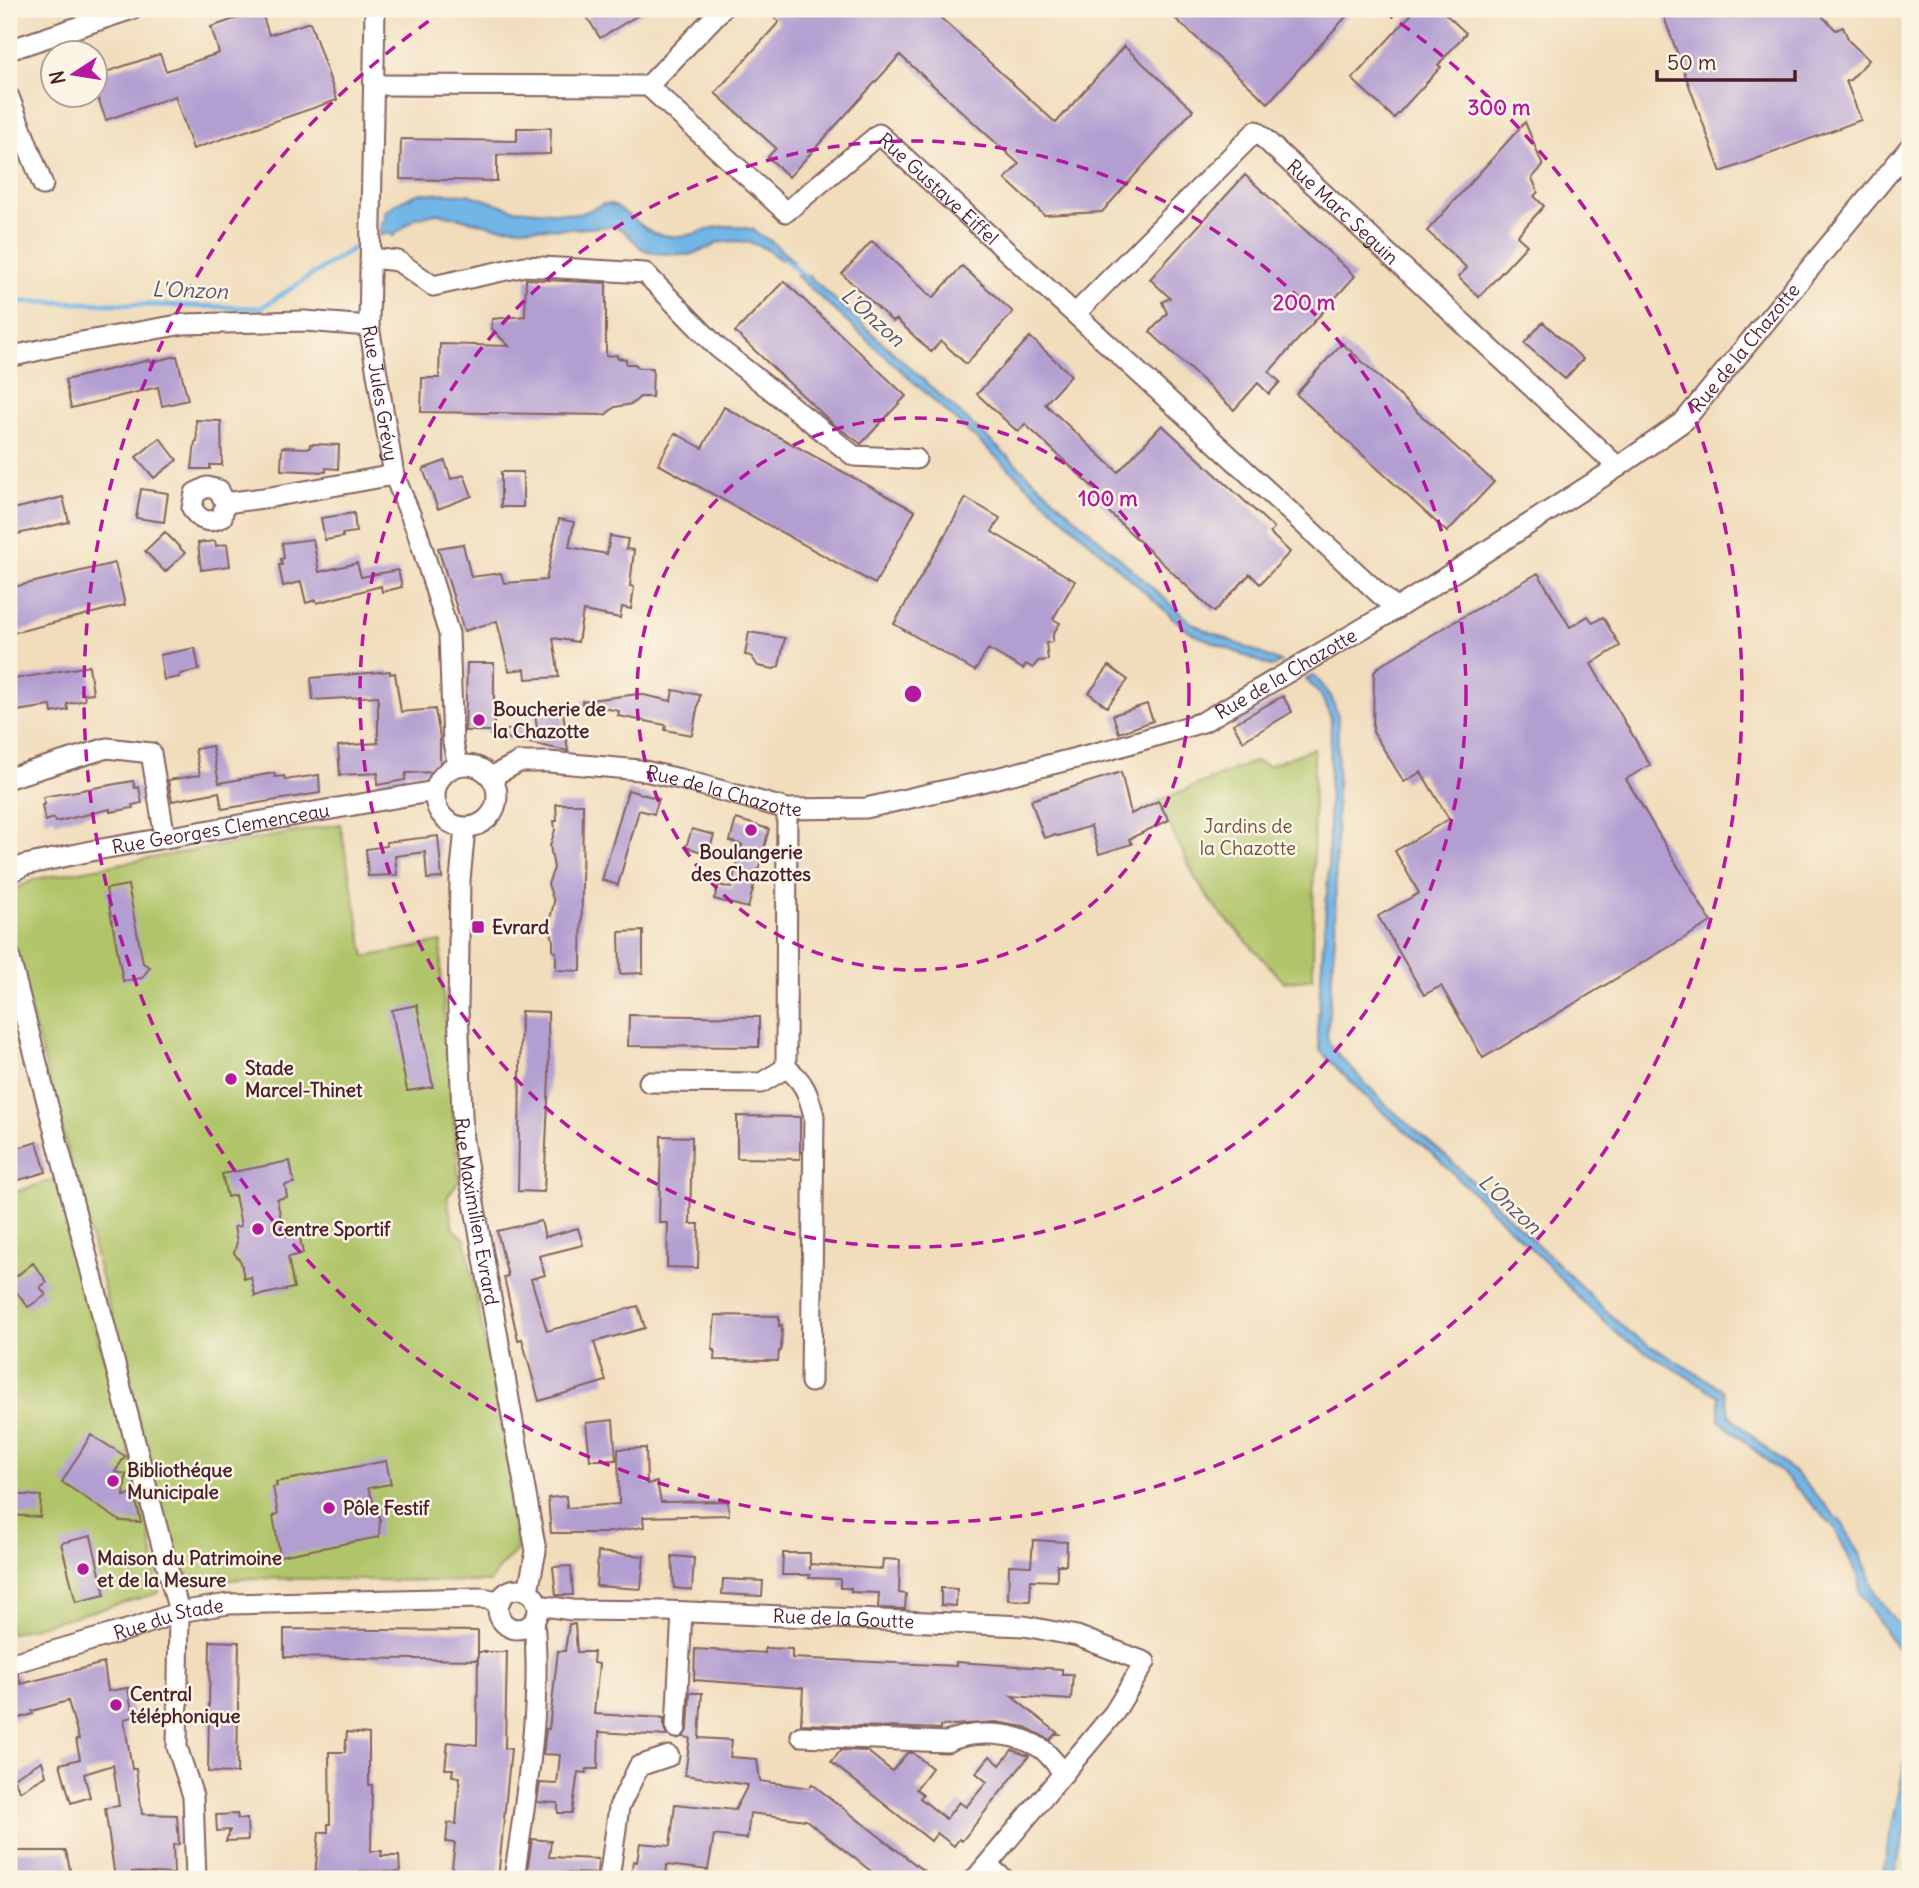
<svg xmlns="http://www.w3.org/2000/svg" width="1919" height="1888" font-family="Delius,sans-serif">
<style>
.green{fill:#b0c569;stroke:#7d724a;stroke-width:2}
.water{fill:#71b6e7;stroke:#5e6a89;stroke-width:2}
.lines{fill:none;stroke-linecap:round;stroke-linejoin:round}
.stream{stroke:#71b6e7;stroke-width:5}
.building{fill:#b29ed1}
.minor-casing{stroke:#84625e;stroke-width:23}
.minor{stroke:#fff;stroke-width:19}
.ring{fill:none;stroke:#b5179e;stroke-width:3.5;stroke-dasharray:12 9}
.poi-dot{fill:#b5179e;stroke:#fcf5e5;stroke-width:2.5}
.labels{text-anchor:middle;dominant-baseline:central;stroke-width:5;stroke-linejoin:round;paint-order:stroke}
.street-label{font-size:19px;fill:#4a1f2b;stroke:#fcf5e5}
.poi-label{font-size:19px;font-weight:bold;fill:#4a1f2b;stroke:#fcf5e5;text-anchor:start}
.park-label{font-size:19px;fill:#69513e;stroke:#fcf5e5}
.water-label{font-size:21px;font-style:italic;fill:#58546d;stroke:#fcf5e5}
.centre{fill:#b5179e;stroke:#fcf5e5;stroke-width:3.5}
.ring-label{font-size:21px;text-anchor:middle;font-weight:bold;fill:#b5179e;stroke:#fcf5e5;stroke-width:5;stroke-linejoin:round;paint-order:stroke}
</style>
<rect width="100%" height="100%" fill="#fcf5e5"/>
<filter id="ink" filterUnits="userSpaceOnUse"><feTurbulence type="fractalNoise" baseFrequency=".0143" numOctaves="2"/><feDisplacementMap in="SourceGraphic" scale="14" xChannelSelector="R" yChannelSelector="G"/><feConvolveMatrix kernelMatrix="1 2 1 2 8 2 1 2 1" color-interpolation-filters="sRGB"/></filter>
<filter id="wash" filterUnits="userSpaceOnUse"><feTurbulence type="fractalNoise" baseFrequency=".00686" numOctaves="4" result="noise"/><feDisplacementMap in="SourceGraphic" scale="28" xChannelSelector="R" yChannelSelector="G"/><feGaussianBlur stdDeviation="1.57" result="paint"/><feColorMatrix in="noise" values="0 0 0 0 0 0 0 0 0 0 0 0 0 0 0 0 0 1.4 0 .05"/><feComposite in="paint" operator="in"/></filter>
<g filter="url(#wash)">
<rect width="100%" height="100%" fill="#f1ddbc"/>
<!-- green -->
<path class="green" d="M1314,748L1313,978L1284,982L1217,909L1196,880L1158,801L1255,761L1268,766Z
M340,824L365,957L441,942V971L459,1181L447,1197L453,1229L465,1239L515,1498L517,1551L500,1567L490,1582L250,1578L203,1583L189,1577L176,1561L9,929V892L35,879Z
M56,1179L147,1517L159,1593L9,1634V1194Z"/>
<!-- water -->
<path class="water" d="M421,193L468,194L513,209L577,214L588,211L603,204H611C629,212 643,232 662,235C691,241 704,227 727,226C737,226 746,228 755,230V232L771,241L793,261C778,262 777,255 764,248C747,240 732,240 715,243L714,246L689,255L654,253L642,249L623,230L614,226L575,229L497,227L438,213L420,218L418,216L393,236L390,233L380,235L381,222L386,219L384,212L402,200Z
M797,276H809L1190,622L1201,628L1281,662L1272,667L1196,635L1182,626Z
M1314,675L1331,696L1338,716L1335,936L1327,1037L1331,1047L1385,1104L1450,1160L1628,1332L1723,1390L1730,1416L1799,1477L1843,1524L1867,1569L1875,1594L1903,1631L1910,1645V1668L1860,1593L1858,1576L1834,1527L1784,1475L1719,1420V1396L1621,1337L1582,1301L1545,1262L1433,1154L1370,1101L1324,1055L1320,1050L1317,1033L1328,877L1331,718L1322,697L1306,679Z
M1910,1739V1805L1894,1879H1881Z"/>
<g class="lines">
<!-- stream -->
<path class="stream" d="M783,257L807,279
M9,301L261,308L352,249"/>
</g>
<g id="blocks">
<!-- building -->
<path class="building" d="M582,9H648L600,38Z
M765,9H931L1056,123L1124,46L1193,110L1102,212L1044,215L1005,179L1019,164L900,55L789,177L768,157L776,148L715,93L779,22Z
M1165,9H1353L1268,103Z
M1416,9H1440L1466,33L1438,65L1441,67L1394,118L1352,79Z
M1661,9H1820L1823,17L1836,30L1843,27L1849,41L1869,60L1850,80L1846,81L1861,120L1721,172Z
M261,10L269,35L310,22L337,100L193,149L175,96L106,120L94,87V76L160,54L166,71L219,53L211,27Z
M1525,122L1543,166L1532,178L1538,192L1534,196L1544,206L1517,236L1527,245L1479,297L1458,277L1467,268L1427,231Z
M517,128H551L550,154L497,155V181L400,179L401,139L517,141Z
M1245,175L1355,276L1269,372L1280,382L1269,394L1258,383L1234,410L1150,332L1167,313L1162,302L1170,298L1150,279Z
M872,241L933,298L962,266L1013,312L966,364L941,341L931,352L896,319L893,322L842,274Z
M526,279L606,283V356L617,355V358L626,359V364H635L639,368H653L652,397H640L632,404L615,407L605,415L421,412L422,378H439L440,344L509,346L492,329V319L525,316Z
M784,281L906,396L861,444L832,423L735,332Z
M1543,322L1583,359L1565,379L1524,343Z
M1030,337L1071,375L1045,404L1118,472L1162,425L1274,528L1270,533L1290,552L1260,584L1250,574L1214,612L1094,498L1099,493L1025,424L1018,432L977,394Z
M1342,343L1494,482L1447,532L1296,394Z
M177,356L188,400L162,406L158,387L71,408L65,380L150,360L151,362Z
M724,407L915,511L875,584L658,464L675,433L702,448Z
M196,420L221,421L222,465H210V469H192L195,442H197Z
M160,438L177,460L154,478L136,457Z
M310,444L339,445L338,469L326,468V472L281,470L282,447L310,448Z
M445,461L451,479L464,475L472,496L438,509L423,469Z
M501,472H523V507H501Z
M141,489L168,493L164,522L136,518Z
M63,497L69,522L9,536V510Z
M966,498L1000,518L992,532L1075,581L1053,619L1060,623L1053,634V642L1046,643L1048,660L1038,661L1033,668L1026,664L1023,669L988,649L975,671L894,624Z
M354,513L356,532L342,534L343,537L325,540L321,518Z
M559,519L574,522L569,547L607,554L610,536L628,539L626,549L634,550L630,586L634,587L631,609L622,607L620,618L583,611L578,642L553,638L559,677L526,679L525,669L509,671L497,621L464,631L438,548L463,544L471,577L501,573L504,583L546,580Z
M165,532L185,553L165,572L145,551Z
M313,539L319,572L357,563L361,577L398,570L402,587L382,592L381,586L317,603L316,600L306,603L301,582L283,586L279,565H282L281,559L284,558L282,543Z
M215,541L216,546L227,544L230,566L201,570L198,543Z
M115,563L125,605L9,634V588Z
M1538,573L1570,627L1588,616L1593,623L1603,617L1620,646L1591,664L1650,765L1626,779L1711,922L1483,1058L1441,986L1424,995L1378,916L1419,893L1395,851L1449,819L1421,772L1404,782L1373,732L1374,673L1377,668L1394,657Z
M749,632L785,638L779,666L774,669L758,666L751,656L745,655Z
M195,648L199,670L180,674V677L164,680L160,655Z
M467,663H494V731L537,728L534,708L562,704L568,751L490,735L492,731H465Z
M89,666L93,693L84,694L85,700L67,704L68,710L52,713L51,706L9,712V680Z
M1109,666L1128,680L1107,707L1089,693Z
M390,671V674L395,673L401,712L435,709L440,737V772L406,773L405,780L377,785L378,773L340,775L338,746L378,743V696L313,700L311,678Z
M673,690L700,695L692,735L665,730L666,725L618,716L619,711L582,704V701L639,694L671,701Z
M1283,696L1292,712L1243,741L1233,724Z
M1147,704L1153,721L1119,733L1113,715Z
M212,746L219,783L274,773L275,777L284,776L285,780L319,775L320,793L222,809L219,792L172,801L168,780L200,775L195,749Z
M1121,772L1131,814L1158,801L1169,820L1129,839L1132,844L1099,854L1091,826L1058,836L1054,835L1044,838L1031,800Z
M133,781L135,788L139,787L142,803L132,805L133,808L110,812V809L55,822L54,818L45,821L42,805L45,804L43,797Z
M628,790L659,799L654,814L639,810L618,885L602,880Z
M556,804H583L581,971L556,970V952L553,951V940L549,924L554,902L548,884L554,868L550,846L555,830L554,821H557Z
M736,819L769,829L748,908L714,899L719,885L731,888L742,845L730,841Z
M692,829L714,835L708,854L686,847Z
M438,836L442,878L427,879L425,852L395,856L397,875L368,876L366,849L387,846L386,842Z
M128,885L143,963L150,967L142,978L123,981L106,889Z
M643,931V973L620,974L619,932Z
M417,1005L433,1087L407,1091L392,1010Z
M521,1011L548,1012L549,1076L544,1192L518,1191Z
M629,1015L759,1017V1047L628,1046Z
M737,1116L800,1117V1159L737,1158Z
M661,1136L692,1137L690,1224H699L698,1268L667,1267L668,1223H659Z
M37,1142L46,1172L9,1183V1151Z
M290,1161L294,1183L285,1185L287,1197L277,1199L283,1230L298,1227L303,1254L288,1257L294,1288L255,1296L251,1277L244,1279L241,1262L234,1253L237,1242L234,1227L241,1226L235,1195L227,1197L222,1174Z
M541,1221L545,1237L578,1228L583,1245L539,1256L545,1275L531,1279L547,1331L638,1306L645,1328L594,1342L606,1381L539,1401L522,1339L518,1340L504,1277L508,1276L497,1231Z
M33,1263L47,1282L40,1287L46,1295L28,1307L9,1282Z
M715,1315L779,1316V1326L782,1325L781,1351H779L778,1361L714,1360L715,1350H712Z
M613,1420L616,1460H590L586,1423Z
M91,1435L125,1456L115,1472L126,1474L124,1496L134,1493L141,1522L120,1521L62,1482Z
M646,1448L647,1484L657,1482L661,1502L728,1501L729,1515L643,1517L644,1527L603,1533H551L548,1498L566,1496L567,1508L619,1504L618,1449Z
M386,1461L391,1484L368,1488L380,1519L379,1537L280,1556L273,1516L278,1514L273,1487L277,1486L276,1482Z
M9,1494L41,1496L40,1517L9,1515Z
M91,1536L105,1595L76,1602L61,1543Z
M1033,1540L1067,1542L1066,1565H1057V1581L1031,1580L1030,1601L1008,1600L1009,1565L1031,1566Z
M598,1552L644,1556L641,1589L596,1586Z
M783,1553H810V1570V1564L882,1569L883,1559L900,1560L899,1593L906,1594L905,1609L878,1608L879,1593L851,1592V1588H840V1579L809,1578L810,1575H782Z
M672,1556L694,1558L692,1590L674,1588Z
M571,1566L573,1595H556L553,1567Z
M723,1579L763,1581L762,1596L722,1594Z
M941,1588L957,1589L956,1606L941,1605Z
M569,1624H575L577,1652H594L593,1663L599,1664L594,1714L664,1718V1728L667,1736L599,1732L598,1769H587L586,1773L578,1772L572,1813H558V1803L537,1802L540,1783L557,1784L560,1755L543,1754L546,1729H549L558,1651H565Z
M284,1629L478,1631V1660L284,1657Z
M210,1641L239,1642L237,1773L208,1772Z
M765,1648L792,1649V1658L956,1666V1662L1062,1669V1674H1073L1071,1700L1011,1696L1059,1734H1055L1050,1740L1025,1727L996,1722L940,1726V1729L801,1724L803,1688L694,1680L695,1649L765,1653Z
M478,1652H507L505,1748L511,1749L498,1879L451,1875L455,1843L446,1842L448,1823L456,1824L460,1777L452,1776L453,1769H445L448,1742L477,1745Z
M104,1663L108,1691L128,1688L133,1717L124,1719L132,1769H136L142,1814L177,1815L179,1844L173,1845L174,1874L132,1872L133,1878H115L105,1808L119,1806L113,1765L84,1774L90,1797L71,1803L60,1764L80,1759L76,1739H79L68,1701L32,1711L33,1714L9,1721V1676L18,1674L21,1684Z
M690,1693H702L699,1738L732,1740L730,1757L757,1759L760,1781L809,1788L812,1784L934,1879H881L806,1820L750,1813L747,1839L714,1835L708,1870L667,1865L666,1879H631L633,1861L637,1862L640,1843L670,1846L675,1804L735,1810L748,1785L685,1775L690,1738L683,1737L688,1729Z
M347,1732L369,1734V1785H372L371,1851H382L381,1856H399L400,1872L360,1871L361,1877L315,1876L319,1832H328V1824H330L329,1752H345Z
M841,1750L867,1751L892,1771L907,1753H913L932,1768L916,1789L923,1794L920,1798L946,1819L959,1802L966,1807L987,1782L976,1773L990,1756L1000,1765L1012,1750L1029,1756L962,1841L959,1839L954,1846L937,1833L931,1841L831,1762Z
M42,1761L46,1776L20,1791L13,1778Z
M237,1814L238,1819H247L248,1840L226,1841L230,1830L217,1831L216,1815Z
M532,1839L551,1841L549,1857L598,1859L597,1874L546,1872L545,1879H526Z
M9,1851H66L72,1879H9Z"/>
</g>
</g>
<g filter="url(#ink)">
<use href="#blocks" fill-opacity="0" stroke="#84625e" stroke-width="2"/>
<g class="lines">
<defs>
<g id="minor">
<path id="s1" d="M375,9L369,326L394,475L417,531L449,634L453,743L458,765"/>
<path d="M9,50L132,9"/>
<path id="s2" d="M375,85L648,86L786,212L879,134L1396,609"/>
<path d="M648,86L722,9"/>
<path d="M9,97L43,185"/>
<path d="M371,258L398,261L433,286L525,266L645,273L717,347L854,456L916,459"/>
<path id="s3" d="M1075,314L1256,131L1618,467"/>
<path d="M9,357L53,347L184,324L305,321L369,326"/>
<path d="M225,503L222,517C209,524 199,521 192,508L195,493L207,487L219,490L225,503L271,497L394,475"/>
<circle cx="466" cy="796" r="31"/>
<path id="s4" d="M491,777L519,762H549L640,770L680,779L787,809L866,808L977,783L1112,749L1203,722L1396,609L1618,467L1684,421L1910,147"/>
<path d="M9,778L107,748L151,753L165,838"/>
<path d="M787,809L786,1068C804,1080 809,1096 814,1116L811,1382"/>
<path id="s5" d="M465,828L460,880L458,1008L463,1141L536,1551L528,1591"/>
<path id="s6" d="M9,873L25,865L96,850L435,791"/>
<path d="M9,955L179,1612L177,1747L193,1796L196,1879"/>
<path d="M649,1082L761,1083L786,1068"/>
<circle cx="518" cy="1609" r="20"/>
<path id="s7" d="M538,1605L572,1610L666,1611L1024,1626L1077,1636L1145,1662L1114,1713L975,1879"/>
<path id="s8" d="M9,1664L137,1627L179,1612L228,1604L481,1598L500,1601"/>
<path d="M676,1728L682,1612"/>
<path d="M801,1736L947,1742C974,1729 1017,1732 1042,1749C1050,1755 1057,1766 1064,1773"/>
<path d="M987,1865L1004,1879"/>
<path d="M514,1879C526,1794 542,1707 534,1621"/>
<path d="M609,1879L619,1807L639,1766L669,1756"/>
</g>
</defs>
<!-- minor casing -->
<use href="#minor" class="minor-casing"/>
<!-- minor -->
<use href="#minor" class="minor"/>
</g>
</g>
<!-- distance rings -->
<g class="ring">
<circle cx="913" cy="694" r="276"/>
<circle cx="913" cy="694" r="553"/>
<path d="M1383 11A829 829 0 1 1 443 11"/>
</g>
<!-- markers -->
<g class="poi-dot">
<circle cx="479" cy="720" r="7"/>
<circle cx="751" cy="830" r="7"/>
<rect x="471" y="920" width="14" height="14" rx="3.5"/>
<circle cx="231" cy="1079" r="7"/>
<circle cx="258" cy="1229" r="7"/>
<circle cx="113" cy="1481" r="7"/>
<circle cx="329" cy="1508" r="7"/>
<circle cx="83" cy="1569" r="7"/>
<circle cx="116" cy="1705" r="7"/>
</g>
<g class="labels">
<!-- street labels -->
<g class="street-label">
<text stroke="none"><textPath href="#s2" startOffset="662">Rue Gustave Eiffel</textPath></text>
<text stroke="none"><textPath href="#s3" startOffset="376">Rue Marc Seguin</textPath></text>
<text stroke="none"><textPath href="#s4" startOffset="1395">Rue de la Chazotte</textPath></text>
<text stroke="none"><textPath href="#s1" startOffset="385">Rue Jules Grévy</textPath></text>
<text stroke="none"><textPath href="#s4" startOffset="828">Rue de la Chazotte</textPath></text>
<text stroke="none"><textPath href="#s4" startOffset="240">Rue de la Chazotte</textPath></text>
<text stroke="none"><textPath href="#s6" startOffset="217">Rue Georges Clemenceau</textPath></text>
<text stroke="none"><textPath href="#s5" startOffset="385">Rue Maximilien Evrard</textPath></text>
<text stroke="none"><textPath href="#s8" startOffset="166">Rue du Stade</textPath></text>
<text stroke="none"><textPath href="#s7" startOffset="306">Rue de la Goutte</textPath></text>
</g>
<!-- poi labels -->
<g class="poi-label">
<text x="493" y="709">Boucherie de<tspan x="493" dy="22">la Chazotte</tspan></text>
<text x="751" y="852" text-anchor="middle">Boulangerie<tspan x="751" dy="22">des Chazottes</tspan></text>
<text x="492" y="927">Evrard</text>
<text x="245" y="1068">Stade<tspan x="245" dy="22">Marcel-Thinet</tspan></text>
<text x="272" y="1229">Centre Sportif</text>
<text x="127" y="1470">Bibliothéque<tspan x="127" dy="22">Municipale</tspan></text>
<text x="343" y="1508">Pôle Festif</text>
<text x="97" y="1558">Maison du Patrimoine<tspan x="97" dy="22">et de la Mesure</tspan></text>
<text x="130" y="1694">Central<tspan x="130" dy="22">téléphonique</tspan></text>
</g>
<!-- park labels -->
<g class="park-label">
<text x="1248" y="826">Jardins de<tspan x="1248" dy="22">la Chazotte</tspan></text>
</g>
<!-- water labels -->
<g class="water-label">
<text transform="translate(190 290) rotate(2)">L'Onzon</text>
<text transform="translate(873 317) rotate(42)">L'Onzon</text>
<text transform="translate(1510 1204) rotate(43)">L'Onzon</text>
</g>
</g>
<circle cx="913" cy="694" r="10" class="centre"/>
<g class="ring-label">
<text x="1499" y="115">300 m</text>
<text x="1304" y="310">200 m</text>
<text x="1108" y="506">100 m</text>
</g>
<!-- margin -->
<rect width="1919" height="1888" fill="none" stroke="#fcf5e5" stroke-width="35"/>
<!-- north arrow -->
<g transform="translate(74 74) rotate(258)"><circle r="33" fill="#fcf5e5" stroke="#b59f9b" stroke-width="2"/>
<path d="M0-5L12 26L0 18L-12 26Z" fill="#b5179e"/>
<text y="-10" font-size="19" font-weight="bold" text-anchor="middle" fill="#4a1f2b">N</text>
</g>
<!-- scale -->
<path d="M1657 70v10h138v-10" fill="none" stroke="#4a1f2b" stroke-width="3.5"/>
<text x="1667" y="70" font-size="21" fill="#4a1f2b" stroke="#fcf5e5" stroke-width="5" paint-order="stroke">50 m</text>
</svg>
